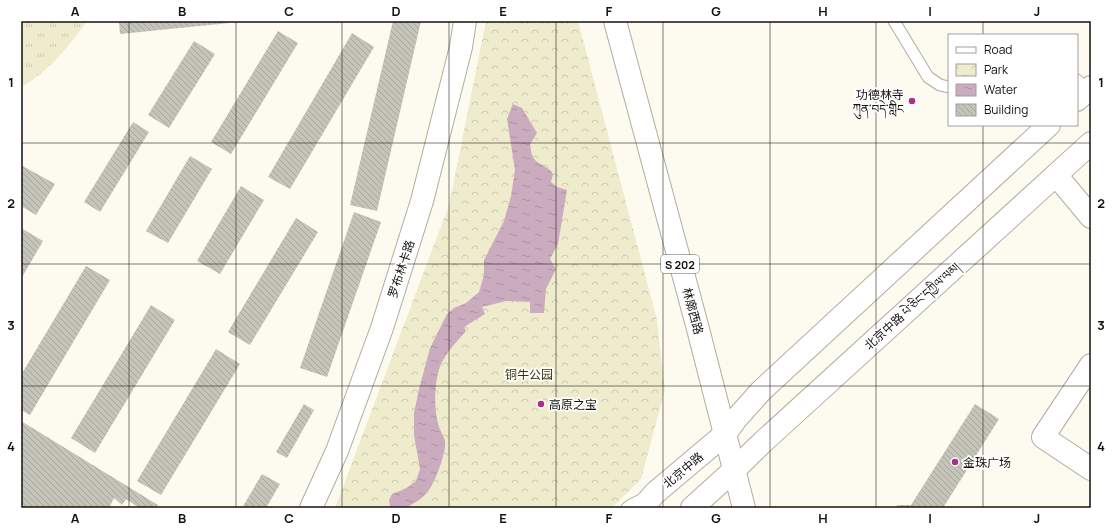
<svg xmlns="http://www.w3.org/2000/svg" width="1112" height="529" font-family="Manrope,'Noto Sans SC','Noto Serif Tibetan',sans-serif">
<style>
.grass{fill:url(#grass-tufts)}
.park{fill:url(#park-crowns)}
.water{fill:url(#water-ripples)}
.building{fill:url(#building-back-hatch)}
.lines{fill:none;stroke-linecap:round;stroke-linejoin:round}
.service-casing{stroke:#aeada2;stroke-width:13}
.minor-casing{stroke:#aeada2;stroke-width:24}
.secondary-casing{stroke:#aeada2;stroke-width:24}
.primary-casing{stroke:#aeada2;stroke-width:24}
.service{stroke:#fff;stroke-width:11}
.minor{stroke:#fff;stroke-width:22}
.secondary{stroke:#fff;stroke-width:22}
.primary{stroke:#fff;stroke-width:22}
.grid{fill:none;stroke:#13120e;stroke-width:1;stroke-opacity:0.55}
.poi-dot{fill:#a93187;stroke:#fff;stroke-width:1.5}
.labels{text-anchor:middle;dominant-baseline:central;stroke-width:3.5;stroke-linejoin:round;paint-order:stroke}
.shield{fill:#fff;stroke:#5a5956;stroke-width:1}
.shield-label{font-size:11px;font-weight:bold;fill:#13120e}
.poi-label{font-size:12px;fill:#13120e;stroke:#fff;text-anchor:start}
.street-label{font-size:12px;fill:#13120e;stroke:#fff}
.park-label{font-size:12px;fill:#393308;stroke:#fff}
.neatline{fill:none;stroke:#13120e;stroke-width:1.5}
.grid-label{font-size:13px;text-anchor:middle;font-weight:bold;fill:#13120e}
</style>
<defs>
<pattern id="grass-tufts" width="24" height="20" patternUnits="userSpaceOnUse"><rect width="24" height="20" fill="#efeccd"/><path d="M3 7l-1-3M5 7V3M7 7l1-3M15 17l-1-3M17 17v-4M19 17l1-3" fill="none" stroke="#ccc9af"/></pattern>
<pattern id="park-crowns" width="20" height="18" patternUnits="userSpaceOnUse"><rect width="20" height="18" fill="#efeccd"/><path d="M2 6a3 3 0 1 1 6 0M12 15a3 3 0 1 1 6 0" fill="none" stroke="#ccc9af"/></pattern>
<pattern id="water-ripples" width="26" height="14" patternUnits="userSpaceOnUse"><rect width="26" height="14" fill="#cbabbe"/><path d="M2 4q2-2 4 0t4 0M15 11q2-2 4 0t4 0" fill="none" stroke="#ad92a2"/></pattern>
<pattern id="building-back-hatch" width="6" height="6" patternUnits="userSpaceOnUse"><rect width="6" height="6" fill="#c5c4b8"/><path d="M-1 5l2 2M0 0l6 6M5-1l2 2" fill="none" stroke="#a8a79d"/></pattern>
</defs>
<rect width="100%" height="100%" fill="#fdfbef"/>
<!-- grass -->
<path class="grass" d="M21,21H87C69,46 49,72 21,87Z"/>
<!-- park -->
<path class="park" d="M486,21H578L657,320L665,390L641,479L612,508H335L449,205Z"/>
<!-- water -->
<path class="water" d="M513,104L522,108L537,133L530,144C531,148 531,154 533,157C537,165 549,166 553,174L551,182L557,187L567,190L558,244L550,259L556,269L546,289L544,313H530V302L506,301L482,307L485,314L464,327L466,331C455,344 442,356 438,373C434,390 434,411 439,427C441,432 444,437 445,441C447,451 435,482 429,490C425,495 421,499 416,502C408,507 399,511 390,507L389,500L392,494L405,489L416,481L420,469L414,435V413L419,389L430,348L447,314L454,308L466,303L479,292L484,275V260L504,221L511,196L515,170L507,119Z"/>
<!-- building -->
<path class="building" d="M119,21H229V23L120,34Z
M393,21H421L377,211L350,205Z
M278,31L298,43L231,154L211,142Z
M352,33L374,47L290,189L268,177Z
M194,41L215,54L169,128L148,115Z
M133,122L149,132L100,212L84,202Z
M190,156L212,169L168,243L146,231Z
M21,165L55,184L36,215L21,206Z
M241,186L264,200L220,274L197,261Z
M354,212L381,222L327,377L300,368Z
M296,218L318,232L250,345L228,332Z
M21,228L43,241L21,279Z
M86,266L110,280L30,415L21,410V375Z
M151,305L175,320L95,453L71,438Z
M216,349L240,364L161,495L137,481Z
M304,404L314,410L287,458L276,452Z
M975,404L999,419L943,508H897V505H911Z
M21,421L158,505L156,508H139L126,499L122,505L114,498L109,508H21Z
M262,474L280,484L266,508H242Z"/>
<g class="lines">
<defs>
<path id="service" d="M894,21L928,77L940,85L949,87
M1077,80L1087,90
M627,508L631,505L645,498"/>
<path id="minor" d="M1056,175L1091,217
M1091,365L1043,437L1091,469"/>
<path id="secondary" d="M311,508L337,451L382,328L422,201L461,47L465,21
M642,508L655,493L725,434
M692,508L734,470"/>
<path id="primary" d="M615,21L698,329L744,508
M1077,100L1091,87
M725,434L736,419L761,391L1049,125
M734,470L764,441L1091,143"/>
</defs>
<!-- service casing -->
<use href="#service" class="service-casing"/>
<!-- minor casing -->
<use href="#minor" class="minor-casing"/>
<!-- secondary casing -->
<use href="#secondary" class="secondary-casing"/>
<!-- primary casing -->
<use href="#primary" class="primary-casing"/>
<!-- service -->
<use href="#service" class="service"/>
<!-- minor -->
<use href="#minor" class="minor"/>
<!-- secondary -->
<use href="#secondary" class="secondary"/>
<!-- primary -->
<use href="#primary" class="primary"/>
</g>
<!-- grid -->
<path class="grid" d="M129,21V508M236,21V508M342,21V508M449,21V508M556,21V508M663,21V508M770,21V508M876,21V508M983,21V35M983,125V508M21,143H1091M21,264H1091M21,386H1091"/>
<!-- markers -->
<g class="poi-dot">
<circle cx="912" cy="101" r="4"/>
<circle cx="541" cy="404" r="4"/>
<circle cx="955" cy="462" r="4"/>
</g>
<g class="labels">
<!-- shield labels -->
<rect class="shield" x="661" y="255" width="38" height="18" rx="3"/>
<g class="shield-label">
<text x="680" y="264">S 202</text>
</g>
<!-- poi labels -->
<g class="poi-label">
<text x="904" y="94" text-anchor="end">功德林寺<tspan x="904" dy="14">ཀུན་བདེ་གླིང</tspan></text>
<text x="549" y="404">高原之宝</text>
<text x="963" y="462">金珠广场</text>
</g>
<!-- street labels -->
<g class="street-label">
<text transform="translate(401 269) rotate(-72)">罗布林卡路</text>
<text transform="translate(912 306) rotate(-42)">北京中路 པེ་ཅིང་དཀྱིལ་ལམ།</text>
<text transform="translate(693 311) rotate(75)">林廓西路</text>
<text transform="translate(683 470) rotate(-40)">北京中路</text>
</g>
<!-- park labels -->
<g class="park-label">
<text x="529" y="374">铜牛公园</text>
</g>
</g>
<!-- border -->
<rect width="1112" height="529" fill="none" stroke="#ffffff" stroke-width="44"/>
<!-- legend -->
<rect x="948" y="34" width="130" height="92" fill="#ffffff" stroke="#a1a09f"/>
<rect x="956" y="47" width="20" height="6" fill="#ffffff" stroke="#a1a09f"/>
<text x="984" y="54" font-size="12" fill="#13120e">Road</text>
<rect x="956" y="64" width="20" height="12" fill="url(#park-crowns)" stroke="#a1a09f"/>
<text x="984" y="74" font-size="12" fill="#13120e">Park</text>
<rect x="956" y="84" width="20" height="12" fill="url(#water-ripples)" stroke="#a1a09f"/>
<text x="984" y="94" font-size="12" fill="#13120e">Water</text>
<rect x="956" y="104" width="20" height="12" fill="url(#building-back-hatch)" stroke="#a1a09f"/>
<text x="984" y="114" font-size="12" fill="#13120e">Building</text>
<rect x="22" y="22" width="1068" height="485" class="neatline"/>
<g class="grid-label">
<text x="75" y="16">A</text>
<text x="182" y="16">B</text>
<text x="289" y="16">C</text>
<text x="396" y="16">D</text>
<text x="503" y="16">E</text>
<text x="609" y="16">F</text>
<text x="716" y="16">G</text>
<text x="823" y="16">H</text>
<text x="930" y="16">I</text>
<text x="1037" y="16">J</text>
<text x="11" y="87">1</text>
<text x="1101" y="87">1</text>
<text x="11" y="208">2</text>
<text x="1101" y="208">2</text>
<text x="11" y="330">3</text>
<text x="1101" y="330">3</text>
<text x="11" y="451">4</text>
<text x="1101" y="451">4</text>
<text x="75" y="523">A</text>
<text x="182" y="523">B</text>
<text x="289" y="523">C</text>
<text x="396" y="523">D</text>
<text x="503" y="523">E</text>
<text x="609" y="523">F</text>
<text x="716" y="523">G</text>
<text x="823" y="523">H</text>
<text x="930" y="523">I</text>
<text x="1037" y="523">J</text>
</g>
</svg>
